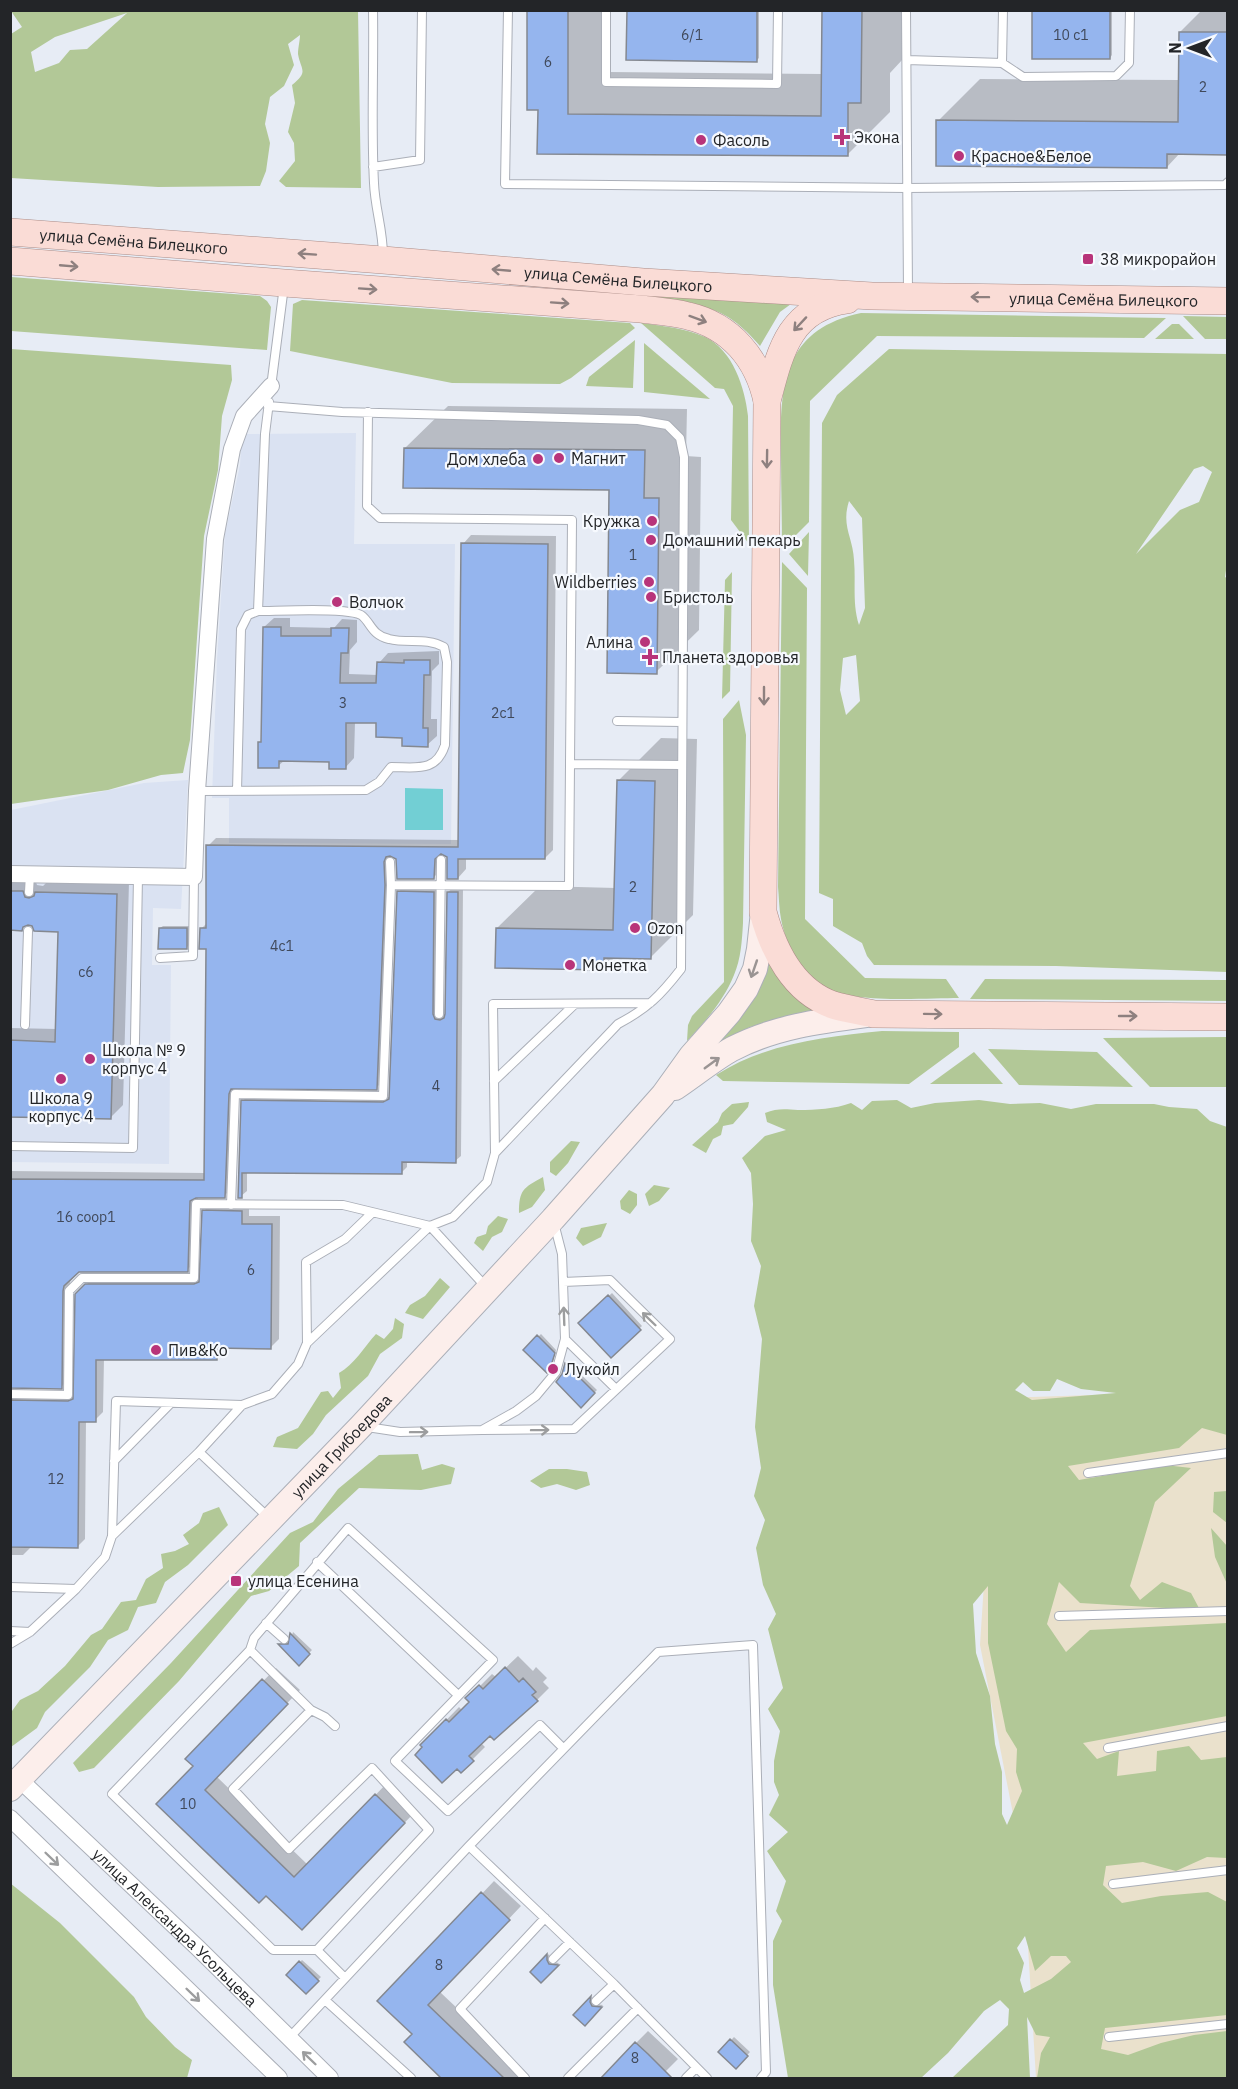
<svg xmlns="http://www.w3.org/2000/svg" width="1238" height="2089" font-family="'IBM Plex Sans',sans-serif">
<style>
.built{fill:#dae2f2}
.industrial{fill:#eae1cc}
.green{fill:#b2c897;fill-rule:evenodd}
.water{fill:#72cfd4}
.shadow{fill:#0003}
.building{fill:#95b5ee;stroke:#848890;stroke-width:1.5}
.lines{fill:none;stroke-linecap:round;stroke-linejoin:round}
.lane-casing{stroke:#abafb8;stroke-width:10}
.street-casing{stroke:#abafb8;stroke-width:18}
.secondary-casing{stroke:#abafb8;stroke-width:26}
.primary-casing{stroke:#ac8d88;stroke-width:28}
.lane{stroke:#fff;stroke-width:8}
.street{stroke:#fff;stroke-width:16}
.secondary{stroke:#fceeeb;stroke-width:24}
.primary{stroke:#fadcd6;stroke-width:27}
.oneway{stroke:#8e807f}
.oneway2{stroke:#9a9493}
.oneway3{stroke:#9c9d9e}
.poi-dot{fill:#b8347a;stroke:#f6f9fe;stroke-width:2}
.labels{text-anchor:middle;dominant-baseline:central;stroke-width:4.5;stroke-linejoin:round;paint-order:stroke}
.number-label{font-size:14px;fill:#40495a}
.poi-label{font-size:16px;fill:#232528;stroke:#f6f9fe;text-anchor:start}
.street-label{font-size:16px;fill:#232528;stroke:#f6f9fe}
</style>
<rect width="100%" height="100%" fill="#e7ecf5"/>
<!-- built -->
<path class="built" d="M356,433L354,544H455L451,844L229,843V798H212L217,660L225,534L240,465L242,434Z
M188,780L181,909L153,908L152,965H171L169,1164L11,1162V810L144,783Z"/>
<!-- industrial -->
<path class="industrial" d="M1227,1385V2078H1036L1023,1865L980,1645L996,1398L1124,1394Z"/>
<!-- green -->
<path class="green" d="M11,11H358L361,188L286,187L279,181L295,161L294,143L288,132L295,103L292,85C309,71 301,71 298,54C298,48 300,40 300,35L288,44L294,65L284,86L270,97L265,124L270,143L266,171L260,186L158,187L11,178V34L22,27ZM127,13L87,49L70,50L59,63L35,72L31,52L55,37Z
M11,277L260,296L267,301L271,307L267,350L11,331Z
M644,295L791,304L780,312L760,346C724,303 698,304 645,300Z
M302,300L630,323L635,328L571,378L560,384L452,383L290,351L293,304Z
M861,313L1166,318L1144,338L877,336L810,401L809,522L782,549C782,518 781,487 781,456C780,388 781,330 861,313Z
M1183,316L1227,317V339H1205Z
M641,323C663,326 685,328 705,337C733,350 745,388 748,416L749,544L731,520L733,406L724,389L715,388Z
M1172,324H1179L1194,339H1155Z
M635,340L633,388L586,386L589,377Z
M644,343L710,399L644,392Z
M11,349L231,365L232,380L222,416L218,470L204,536L190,740L183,773L161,775L108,790L11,804Z
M889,349L1227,354L1228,557L1225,577L1228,579L1227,972L1056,966L874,965L867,956L862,943L833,926V899L819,893L822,423L837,395ZM1203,466L1212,472L1199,502L1180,510L1136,554L1194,469ZM849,501L862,518L865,608L859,625C852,603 856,582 854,560C853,537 841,526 849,501ZM856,655L860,701L846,715L840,690L843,658Z
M809,532L808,576L789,554Z
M782,562L807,588L805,919L865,978L946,979L959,998C926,998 850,1004 823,987C800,972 786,945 781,919C779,909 779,897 778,887Z
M732,572L730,691L722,699L725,580Z
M739,700L746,735L743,923C742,940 741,959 734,975C724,1000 705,1022 687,1041L688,1025L692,1016L724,982L723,719Z
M766,955L825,1010L750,1027L706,1050Z
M985,979L1227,980V1001L970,999Z
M882,1031L959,1032V1047L909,1084L723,1081L716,1075C766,1043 825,1037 882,1031Z
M1227,1037V1087H1150L1103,1038Z
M988,1049L1097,1052L1133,1087L1019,1085Z
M974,1052L1003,1084H930Z
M897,1100L911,1108L935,1103L979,1100L1010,1104L1040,1103L1071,1109L1096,1104H1154L1169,1107L1197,1109L1210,1121L1227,1127V1435L1202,1428L1179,1448L1068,1466L1079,1480L1165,1465L1191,1468L1155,1502L1130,1586L1140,1600L1162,1582L1191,1593L1200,1610L1080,1603L1059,1582L1047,1624L1066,1652L1090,1630L1227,1623V1716L1083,1743L1097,1759L1119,1751L1117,1776L1156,1771L1157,1751L1189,1746L1201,1760L1227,1757V1858L1207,1857L1176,1871L1143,1862L1106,1866L1103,1885L1122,1903L1161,1896L1208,1892L1227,1902V2015L1105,2028L1101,2049L1128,2055L1161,2043L1194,2035L1227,2031V2078H1037L1041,2053L1050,2037L1036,2035L1027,2017L1030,2078H952L1008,2025L1009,2009L1000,2000L984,2011L948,2053L921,2078H788L773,1985V1941L782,1921L776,1911L786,1881L767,1851L788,1832L769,1815L779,1795L774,1782V1761L780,1731L768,1709L783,1688L768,1629L776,1614L763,1585L756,1548L765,1520L754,1496L761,1468L755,1427L762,1339L754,1306L761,1266L751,1241L753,1204L751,1173L742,1158L765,1136L786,1130L767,1122L765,1113C777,1108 785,1109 798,1110C817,1110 834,1109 851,1103L862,1110L872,1101ZM1057,1379L1081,1389L1116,1393L1032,1400L1015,1390L1023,1382L1033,1391H1050ZM988,1586V1643L1006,1731L1017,1749L1016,1772L1022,1791L1007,1825L1002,1814V1772L995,1744L990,1696L976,1653L973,1604ZM1025,1936L1035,1971L1051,1956H1066L1071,1962L1051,1979L1024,1993L1020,1980L1024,1963L1017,1948Z
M749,1102L748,1107L733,1124L723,1126L721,1135L713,1139L706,1153L692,1145L718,1122L722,1113L732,1104Z
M571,1141L580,1142L568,1163L556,1176L550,1172V1162Z
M543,1177L545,1190L532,1207L519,1213C519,1190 523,1188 543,1177Z
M654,1185L670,1188L659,1201L649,1206L645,1194Z
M629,1190L637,1194V1205L630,1214L621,1209L620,1201Z
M498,1216L508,1219L502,1232L492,1237L483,1251L474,1243L477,1237L486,1234L488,1226Z
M607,1223L601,1237L583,1246L576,1238L581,1228Z
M440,1278L450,1287L423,1319L405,1313L410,1305L425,1296Z
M395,1318L404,1324L402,1338L380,1354L368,1376L326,1415L313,1434L297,1449L273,1447L277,1437L298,1428L321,1392L328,1391L333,1398L341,1388L339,1373C354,1365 364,1347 376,1334L384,1339L393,1329Z
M418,1454L422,1470L442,1464L455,1468L451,1484L421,1490L359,1488L300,1543L299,1566L269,1591L251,1596L179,1681L94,1768L79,1772L73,1763L171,1663L290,1533L313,1522L338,1489L379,1455Z
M549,1469H567L587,1472L590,1485L576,1490L557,1484L541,1488L530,1481Z
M1227,1491H1228L1227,1523L1213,1512L1214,1492Z
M219,1507L228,1525L188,1565L165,1582L156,1603L138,1607L128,1630L108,1640L90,1667L45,1712L37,1728L11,1747L12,1711L20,1700L38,1691L65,1666L91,1635L102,1629L121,1602L136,1600L146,1579L163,1568L161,1554L175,1551L189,1544L183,1535L199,1523L203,1513Z
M1211,1528L1227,1546V1584L1215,1557Z
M10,1883L60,1923L134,1997L146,2017L175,2047L192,2060L187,2078H11Z"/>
<!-- water -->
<path class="water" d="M405,788L443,789V830H405Z"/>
<!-- shadow -->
<path class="shadow" d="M529,10H610V72L823,74L824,10H903V59L890,73V112L847,155L539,153V109Z
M628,10H759V58L756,61Z
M1033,10H1112V55L1110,58Z
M1202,10H1228V153H1180L1167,167L938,121L980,79L1180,80V32Z
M448,406L687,409L686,456L701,457L699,630L656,672L611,489L405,448Z
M471,535L556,536L553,850L545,858L466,857V869L458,878L448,857L442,853V869L434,877L391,854L392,876L384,1080L376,1088L236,1087L232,1188L224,1196H198L195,1262L187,1270L79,1271L70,1282L69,1379L61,1387L12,1386V1389L18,1393H76L77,1294L94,1277L202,1276L204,1211L212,1203H249V1216H280L279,1339L271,1347H224V1351L216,1359L104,1358L103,1412L95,1420H86L85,1539L77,1547H31L23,1555H10V1171L205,1173L207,948L201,929L207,923L208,846L216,838L460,840L463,544Z
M274,618H290V627L334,628L342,619L357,620V642L350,650L349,674L378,675L379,663L388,653L439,651V664L432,671L431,719H437V736L427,745L403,736L377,722H355L354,758L345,768L330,760H285L278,766L260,743L263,740L264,627Z
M661,738L697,739L693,915L650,958L615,957L603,969L497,928L540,886L616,888L618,781Z
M10,879H35L37,885L43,886L49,880L129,882L123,1105L110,1118L10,1115V1028L57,1029L60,930L27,923L21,929H10Z
M404,886L439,887L441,1014L447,1016L448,892L454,887H463L461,1156L455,1161H407V1167L402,1172L247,1171V1191L241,1196L243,1101L248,1095L390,1097L399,892Z
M163,926H189V945L186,948L160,928Z
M612,1293L642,1326L611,1356L580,1323Z
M541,1334L556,1350L552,1365L547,1371L525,1350Z
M568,1362L597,1390L581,1406L563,1375Z
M293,1632L312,1650L299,1663L280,1644L290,1642Z
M518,1656L533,1671L536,1667L547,1678L543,1682L549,1688L537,1700L490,1733L481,1743L485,1747L461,1771L422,1745L459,1707L462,1710L471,1702L480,1686L492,1674L496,1677Z
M276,1668L300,1690L216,1776L308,1865L388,1782L417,1810L302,1928L266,1894L158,1804L195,1766L187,1759Z
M494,1881L521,1906L440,1992L531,2078H444L414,2034L380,2001Z
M549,1954L551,1962L559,1963L541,1981L532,1972Z
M302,1960L321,1977L306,1992L288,1975Z
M592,1997L594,2004L603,2005L585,2023L575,2015Z
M648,2031L678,2059L659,2078L636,2043Z
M734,2037L750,2052L736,2067L720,2052Z"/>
<!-- building -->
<path class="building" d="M527,10H568V114L821,116L822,10H862L861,103H848V156L537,154L538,110H527Z
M627,10H757V62L626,60Z
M1032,10H1110V59H1032Z
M1179,32H1227V155L1167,154V168L936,166V120L1178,122Z
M404,448L645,450L644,498H659L657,674L607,673L609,490L403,488Z
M461,543L548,544L545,859H458V879H447V857L441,854L435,859L434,879H397L396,859L390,856L386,857L384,862L385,885L377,1090L231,1089L229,1094L225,1198H196L190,1201L188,1272H79L64,1286L63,1291L62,1389L10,1388V1179L204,1180L206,949H199L200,928H206V845L458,847Z
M263,627H281V636H331V628H349L348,653H341L340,683H376L377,662L404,663V660H430V675H424L423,728H428V747L402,746V738L376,737V723H346V769H329V762L279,761V768H258V742H261Z
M617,780L655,781L651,959L604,958V970L495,968L496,928L613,930Z
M10,891H23L25,897L29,898L34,896L35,892L117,894L111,1119L10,1117V1040L55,1042L58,932L34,931L32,926L28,925L23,927L22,931L10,930Z
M397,891L434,892L433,1014L435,1019L440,1020L444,1018L445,1014L447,892H458L456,1163L402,1162V1174L242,1173V1198H238L241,1100L383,1102L389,1099Z
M159,928H187V949H158Z
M202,1210L242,1211V1224H272L271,1349L217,1348V1360H96V1422H79L78,1548L10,1547V1400L68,1401L73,1399L75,1294L85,1284H194L199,1282Z
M608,1295L641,1330L611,1358L578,1323Z
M537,1335L555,1353L550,1369L547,1373L523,1350Z
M565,1363L595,1393L581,1408L556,1382L562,1374Z
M290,1633L310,1654L299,1666L278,1644H288Z
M505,1667L519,1682L523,1678L536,1692L532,1695L538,1701L494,1740L490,1736L469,1756L474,1761L461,1773L457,1769L442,1783L415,1755L422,1747L420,1745L446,1719L449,1722L469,1702L465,1698L479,1685L483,1689Z
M262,1679L288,1704L205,1790L294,1877L375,1794L405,1823L302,1930L266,1896L259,1903L156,1804L193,1766L185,1759Z
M481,1892L510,1920L428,2005L505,2079H442L404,2042L412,2034L377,2001Z
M547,1954V1960L549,1964L559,1965L541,1983L530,1972Z
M299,1961L319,1981L306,1994L286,1975Z
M591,1996L590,2002L592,2006L602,2007L585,2026L573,2015Z
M730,2039L748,2056L736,2069L718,2052Z
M635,2042L648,2054L673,2079H600Z"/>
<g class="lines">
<defs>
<path id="lane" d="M373,10C374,68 371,126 374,183C375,209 383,229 383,256
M508,10L505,184L907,188L1225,185L1228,182
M606,10V82L777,84L778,10
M906,10L908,293
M907,60L1002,63L1023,77L1116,76L1129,63L1130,10
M1002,63L1003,10
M373,167L420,160L422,10
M271,387L284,286
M258,611L265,434L269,402
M617,721L682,722
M570,764L681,765
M197,791L366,790L379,782L391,767C416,767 436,773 445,745L447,662L444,647C426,637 408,644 389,639C371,635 371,622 361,615C347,607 278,611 258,611L248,615L241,629L237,791
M390,862L391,885
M29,892L30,874
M160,958L193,956L194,877
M439,1014L441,860
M25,1025L28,931
M494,1081L575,1004
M10,1146L133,1148L138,877
M495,1153L493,1004L650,1003
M231,1205L235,1094L383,1096L391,885L569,886L572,520L380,518L367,506L368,412
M565,1339L616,1389
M307,1343L306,1262L345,1239L372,1213
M10,1394L68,1395L69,1291L82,1278H194L196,1204L343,1205L430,1226L486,1287
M367,1427L400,1432L482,1430L516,1411L536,1396L556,1372L565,1339L562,1254L554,1223
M482,1430L574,1429L670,1339L610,1280L563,1282
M199,1452L270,1519
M114,1461L171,1403
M1088,1473L1228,1453
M112,1536L116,1401L242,1405
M317,1562L458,1695
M10,1587L76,1589
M1059,1616L1228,1611
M266,1623L284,1639
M10,1631L30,1632
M10,1644L30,1632L76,1589L105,1557L112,1536L199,1452L242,1405L272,1394L298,1364L307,1343L430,1226L453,1217L487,1182L495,1153L618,1024C648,1008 660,996 681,969L684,457L680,438L667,425L638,420L342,412L268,406
M250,1650L311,1710L233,1789L289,1849L372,1768L429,1830L317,1950
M311,1710L325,1717L335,1726
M1108,1748L1228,1726
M469,1846L614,1984L707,2078
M1113,1884L1228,1870
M553,1959L570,1942
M345,1978L317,1950H273L112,1794L250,1650L254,1638L348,1528L493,1660L395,1761L448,1811L540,1725L563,1748
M325,2000L411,2078
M596,2001L614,1984
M1109,2037L1228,2024
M289,2038L469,1846L658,1652L753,1645L766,2072L761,2078
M525,2078L460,2009L545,1918
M568,2078L638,2008
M686,2078L696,2068"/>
<g id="street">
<path d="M10,874L194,877L197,791L215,539L232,449L244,416L271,386"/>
<path id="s1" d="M20,1780L198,1948L330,2078"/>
<path d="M10,1818L279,2078"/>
</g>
<g id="secondary">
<path d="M675,1088C693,1076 714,1059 732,1049C774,1027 820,1021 866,1015"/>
<path id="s2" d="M10,1789L361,1426L553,1219L663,1095L691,1056L729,1013L746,989L755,969L759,949L763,912"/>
</g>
<g id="primary">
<path id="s3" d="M10,232L383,260L643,282L872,296L1228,301"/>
<path d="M10,261L284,283L641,309C656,311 673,312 688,316C731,326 758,359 767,401"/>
<path d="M847,300C789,308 780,352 767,401L763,912C773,949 793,991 833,1005C846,1009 861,1011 874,1014L1228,1017"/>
</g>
</defs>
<!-- lane casing -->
<use href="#lane" class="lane-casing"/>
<!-- street casing -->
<use href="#street" class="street-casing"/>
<!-- secondary casing -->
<use href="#secondary" class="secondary-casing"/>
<!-- primary casing -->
<use href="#primary" class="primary-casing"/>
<!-- lane -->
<use href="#lane" class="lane"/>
<!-- street -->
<use href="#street" class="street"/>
<!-- secondary -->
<use href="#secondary" class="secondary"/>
<!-- primary -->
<use href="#primary" class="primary"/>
</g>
<!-- one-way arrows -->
<defs><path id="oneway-shaft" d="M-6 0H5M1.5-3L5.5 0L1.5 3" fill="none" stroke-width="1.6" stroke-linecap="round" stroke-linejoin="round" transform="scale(1.5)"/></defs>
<g class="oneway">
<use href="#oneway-shaft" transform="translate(307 254) rotate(-176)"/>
<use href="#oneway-shaft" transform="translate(69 266) rotate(5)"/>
<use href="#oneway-shaft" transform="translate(501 270) rotate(-175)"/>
<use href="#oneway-shaft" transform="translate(368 289) rotate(4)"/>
<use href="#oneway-shaft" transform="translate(980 297) rotate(-179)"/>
<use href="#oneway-shaft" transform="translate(560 303) rotate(4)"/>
<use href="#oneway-shaft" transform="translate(698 319) rotate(20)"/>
<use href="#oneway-shaft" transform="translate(800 324) rotate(133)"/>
<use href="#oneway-shaft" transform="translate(767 459) rotate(91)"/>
<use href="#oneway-shaft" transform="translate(764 696) rotate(90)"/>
<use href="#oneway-shaft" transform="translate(933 1014) rotate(1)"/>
<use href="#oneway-shaft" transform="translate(1128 1016)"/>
</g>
<g class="oneway2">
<use href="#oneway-shaft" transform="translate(754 969) rotate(109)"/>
<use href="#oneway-shaft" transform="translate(712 1063) rotate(-36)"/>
</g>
<g class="oneway3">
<use href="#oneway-shaft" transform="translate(564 1316) rotate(-92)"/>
<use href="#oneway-shaft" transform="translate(649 1319) rotate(-136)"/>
<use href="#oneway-shaft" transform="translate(540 1430) rotate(-1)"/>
<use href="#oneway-shaft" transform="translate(419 1432) rotate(-1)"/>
<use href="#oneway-shaft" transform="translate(52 1859) rotate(44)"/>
<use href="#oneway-shaft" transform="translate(193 1995) rotate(44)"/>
<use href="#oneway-shaft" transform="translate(309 2058) rotate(-136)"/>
</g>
<!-- markers -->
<g class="poi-dot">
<path d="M839 128h6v6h6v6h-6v6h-6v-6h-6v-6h6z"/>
<circle cx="701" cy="140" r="6"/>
<circle cx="959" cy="156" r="6"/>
<rect x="1082" y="253" width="12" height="12" rx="3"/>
<circle cx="559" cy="458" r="6"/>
<circle cx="538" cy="459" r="6"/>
<circle cx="652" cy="521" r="6"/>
<circle cx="651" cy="540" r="6"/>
<circle cx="649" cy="582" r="6"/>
<circle cx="651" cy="597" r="6"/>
<circle cx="337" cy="602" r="6"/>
<circle cx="645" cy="642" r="6"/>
<path d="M647 648h6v6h6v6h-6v6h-6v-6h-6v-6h6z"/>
<circle cx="635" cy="928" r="6"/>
<circle cx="570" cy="965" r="6"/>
<circle cx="90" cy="1059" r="6"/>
<circle cx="61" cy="1079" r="6"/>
<circle cx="156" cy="1350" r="6"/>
<circle cx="553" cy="1369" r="6"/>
<rect x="230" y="1575" width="12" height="12" rx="3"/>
</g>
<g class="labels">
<!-- number labels -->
<g class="number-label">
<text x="692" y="35">6/1</text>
<text x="1071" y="35">10 с1</text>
<text x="548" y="62">6</text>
<text x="1203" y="87">2</text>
<text x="633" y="555">1</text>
<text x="343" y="703">3</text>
<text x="503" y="713">2с1</text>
<text x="633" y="887">2</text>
<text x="282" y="946">4с1</text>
<text x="86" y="972">с6</text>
<text x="436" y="1086">4</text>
<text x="86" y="1217">16 соор1</text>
<text x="251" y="1270">6</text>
<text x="56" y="1479">12</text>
<text x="188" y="1804">10</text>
<text x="439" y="1965">8</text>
<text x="635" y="2058">8</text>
</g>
<!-- poi labels -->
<g class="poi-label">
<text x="854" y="137">Экона</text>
<text x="713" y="140">Фасоль</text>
<text x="971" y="156">Красное&amp;Белое</text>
<text x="1100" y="259">38 микрорайон</text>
<text x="571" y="458">Магнит</text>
<text x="526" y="459" text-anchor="end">Дом хлеба</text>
<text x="640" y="521" text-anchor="end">Кружка</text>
<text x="663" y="540">Домашний пекарь</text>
<text x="637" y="582" text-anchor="end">Wildberries</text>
<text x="663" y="597">Бристоль</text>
<text x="349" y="602">Волчок</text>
<text x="633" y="642" text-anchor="end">Алина</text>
<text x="662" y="657">Планета здоровья</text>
<text x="647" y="928">Ozon</text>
<text x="582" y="965">Монетка</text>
<text x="102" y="1050">Школа № 9<tspan x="102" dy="18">корпус 4</tspan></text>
<text x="61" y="1098" text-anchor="middle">Школа 9<tspan x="61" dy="18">корпус 4</tspan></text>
<text x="168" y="1350">Пив&amp;Ко</text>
<text x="565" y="1369">Лукойл</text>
<text x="248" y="1581">улица Есенина</text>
</g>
<!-- street labels -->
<g class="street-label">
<text stroke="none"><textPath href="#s3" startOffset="124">улица Семёна Билецкого</textPath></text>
<text stroke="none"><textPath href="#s3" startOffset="610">улица Семёна Билецкого</textPath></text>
<text stroke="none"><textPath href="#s3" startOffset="1096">улица Семёна Билецкого</textPath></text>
<text stroke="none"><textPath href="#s2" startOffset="477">улица Грибоедова</textPath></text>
<text stroke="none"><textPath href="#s1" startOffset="214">улица Александра Усольцева</textPath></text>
</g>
</g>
<!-- border -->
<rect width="1238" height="2089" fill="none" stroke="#232528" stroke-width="24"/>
<!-- north arrow -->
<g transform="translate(1190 48) rotate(270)" stroke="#f6f9fe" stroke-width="4.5" paint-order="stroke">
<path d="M0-4.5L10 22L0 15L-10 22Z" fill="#232528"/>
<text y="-9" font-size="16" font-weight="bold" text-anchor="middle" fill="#232528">N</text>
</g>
</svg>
